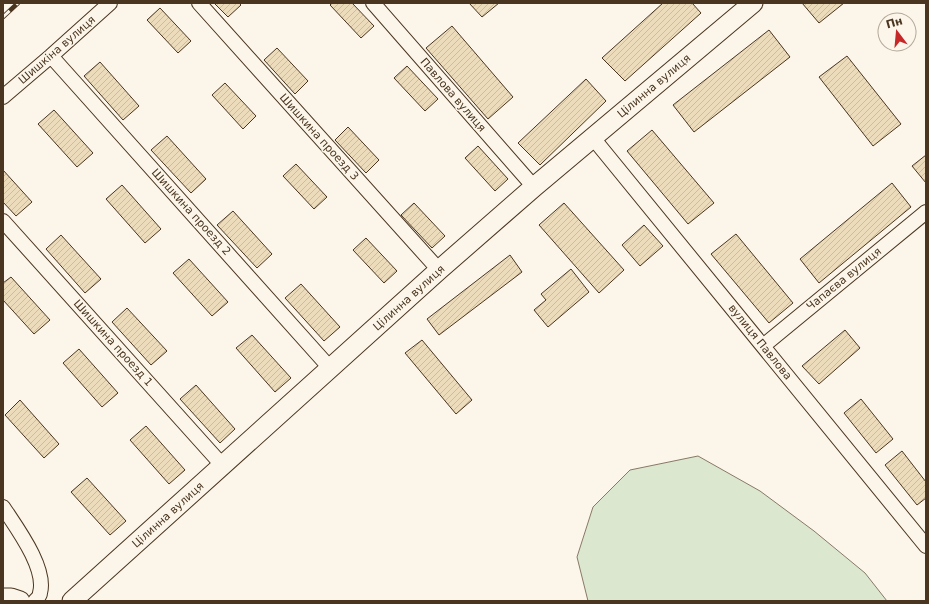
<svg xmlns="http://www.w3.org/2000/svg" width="929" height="604" font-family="'DejaVu Sans',sans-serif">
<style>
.garden{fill:#dce7d0;stroke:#887966}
.building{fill:url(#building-hatch);stroke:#4a3520}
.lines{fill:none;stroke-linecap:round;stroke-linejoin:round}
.street-casing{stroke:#4a3520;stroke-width:16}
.secondary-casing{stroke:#4a3520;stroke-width:21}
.street{stroke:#fbf6e9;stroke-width:14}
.secondary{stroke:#fbf6e9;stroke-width:19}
.rail-casing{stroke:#4a3520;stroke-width:4.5}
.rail{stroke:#fbf6e9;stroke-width:3;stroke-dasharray:9;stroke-linecap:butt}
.labels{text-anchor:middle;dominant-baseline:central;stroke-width:3;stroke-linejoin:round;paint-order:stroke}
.street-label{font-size:11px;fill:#4a3520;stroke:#fbf6e9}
</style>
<defs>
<pattern id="building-hatch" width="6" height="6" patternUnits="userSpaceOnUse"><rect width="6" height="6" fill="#ecdcbc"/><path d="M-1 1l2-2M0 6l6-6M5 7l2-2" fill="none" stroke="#ccbda1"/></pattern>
</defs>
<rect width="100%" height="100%" fill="#fbf6e9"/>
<!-- garden -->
<path class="garden" d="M698,456L760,491L814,531L865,573L887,601H588L577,557L593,507L630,470Z"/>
<!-- building -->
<path class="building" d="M214,3H239L241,5L228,17Z
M332,3H352L374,26L361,38L330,5Z
M469,3H499L482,17Z
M663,3H692L701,13L625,81L602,58Z
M802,3H844L819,23Z
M160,8L191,41L178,53L147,20Z
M452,26L513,97L488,119L426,48Z
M769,30L790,57L694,132L673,105Z
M277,48L308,81L295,94L264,60Z
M847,56L901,124L873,146L819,77Z
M100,62L139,106L123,120L84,76Z
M407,66L438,99L425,111L394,78Z
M586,79L606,101L540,165L518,143Z
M225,83L256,116L243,129L212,95Z
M54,110L93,153L77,167L38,124Z
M348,127L379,160L366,173L335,140Z
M652,130L714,203L688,224L627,151Z
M167,136L206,179L191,193L151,150Z
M478,146L508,179L495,191L465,158Z
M926,155V183L912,166Z
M296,164L327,197L314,209L283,176Z
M3,170L32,202L16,216L3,202Z
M892,183L911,207L819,283L800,259Z
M122,185L161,229L145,243L106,199Z
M414,203L445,236L432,248L401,215Z
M564,203L624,270L599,293L539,225Z
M233,211L272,254L257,268L217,225Z
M644,225L663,246L640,266L622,245Z
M736,234L793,303L769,323L711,254Z
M61,235L101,279L85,293L46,249Z
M366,238L397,271L384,283L353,250Z
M510,255L522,272L439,335L427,319Z
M189,259L228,302L212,316L173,273Z
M571,269L589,292L548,327L534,310L546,300L541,294Z
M11,277L50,320L34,334L3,300V283Z
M301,284L340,327L324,341L285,298Z
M127,308L167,351L151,365L112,322Z
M845,330L860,348L819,384L802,366Z
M252,335L291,378L275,392L236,348Z
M422,340L472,400L456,414L405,353Z
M79,349L118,393L102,407L63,363Z
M196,385L235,429L220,443L180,399Z
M861,399L893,439L876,453L844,413Z
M20,400L59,444L44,458L5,415Z
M146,426L185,470L169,484L130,440Z
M902,451L926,482V498L917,505L885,465Z
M87,478L126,521L110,535L71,492Z"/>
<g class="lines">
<defs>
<path id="street" d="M199,3L439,270
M373,3L534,187
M51,56L330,368
M3,97L51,56L110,3
M593,138L926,546
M3,221L223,466
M763,346L926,212
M3,507C16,527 47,568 40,593C40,596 37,599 35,601"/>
<path id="secondary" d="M3,598H11L20,601
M72,601L439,270L534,187L753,3"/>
</defs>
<!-- street casing -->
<use href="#street" class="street-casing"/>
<!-- secondary casing -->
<use href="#secondary" class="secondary-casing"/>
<!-- street -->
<use href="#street" class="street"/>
<!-- secondary -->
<use href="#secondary" class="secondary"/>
<defs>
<path id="rail" d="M3,17L18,3"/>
</defs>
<!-- rail casing -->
<use href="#rail" class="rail-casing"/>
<!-- rail -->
<use href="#rail" class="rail"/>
</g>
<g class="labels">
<!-- street labels -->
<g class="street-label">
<text transform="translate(57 50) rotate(-41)">Шишкіна вулиця</text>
<text transform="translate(654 86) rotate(-40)">Цілинна вулиця</text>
<text transform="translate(453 95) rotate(49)">Павлова вулиця</text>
<text transform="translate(319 137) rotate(48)">Шишкина проезд 3</text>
<text transform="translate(191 212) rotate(48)">Шишкина проезд 2</text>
<text transform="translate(844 279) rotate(-39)">Чапаєва вулиця</text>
<text transform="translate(409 298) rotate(-42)">Цілинна вулиця</text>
<text transform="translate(760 342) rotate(51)">вулиця Павлова</text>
<text transform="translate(113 343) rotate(48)">Шишкина проезд 1</text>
<text transform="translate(168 515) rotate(-42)">Цілинна вулиця</text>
</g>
</g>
<!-- border -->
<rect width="929" height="604" fill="none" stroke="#4a3520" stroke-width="8"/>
<!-- north arrow -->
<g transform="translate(897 32) rotate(344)"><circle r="19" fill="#fbf6e9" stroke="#b4a999"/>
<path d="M0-3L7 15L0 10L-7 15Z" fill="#c62828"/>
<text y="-6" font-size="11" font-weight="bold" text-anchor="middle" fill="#4a3520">Пн</text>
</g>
</svg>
